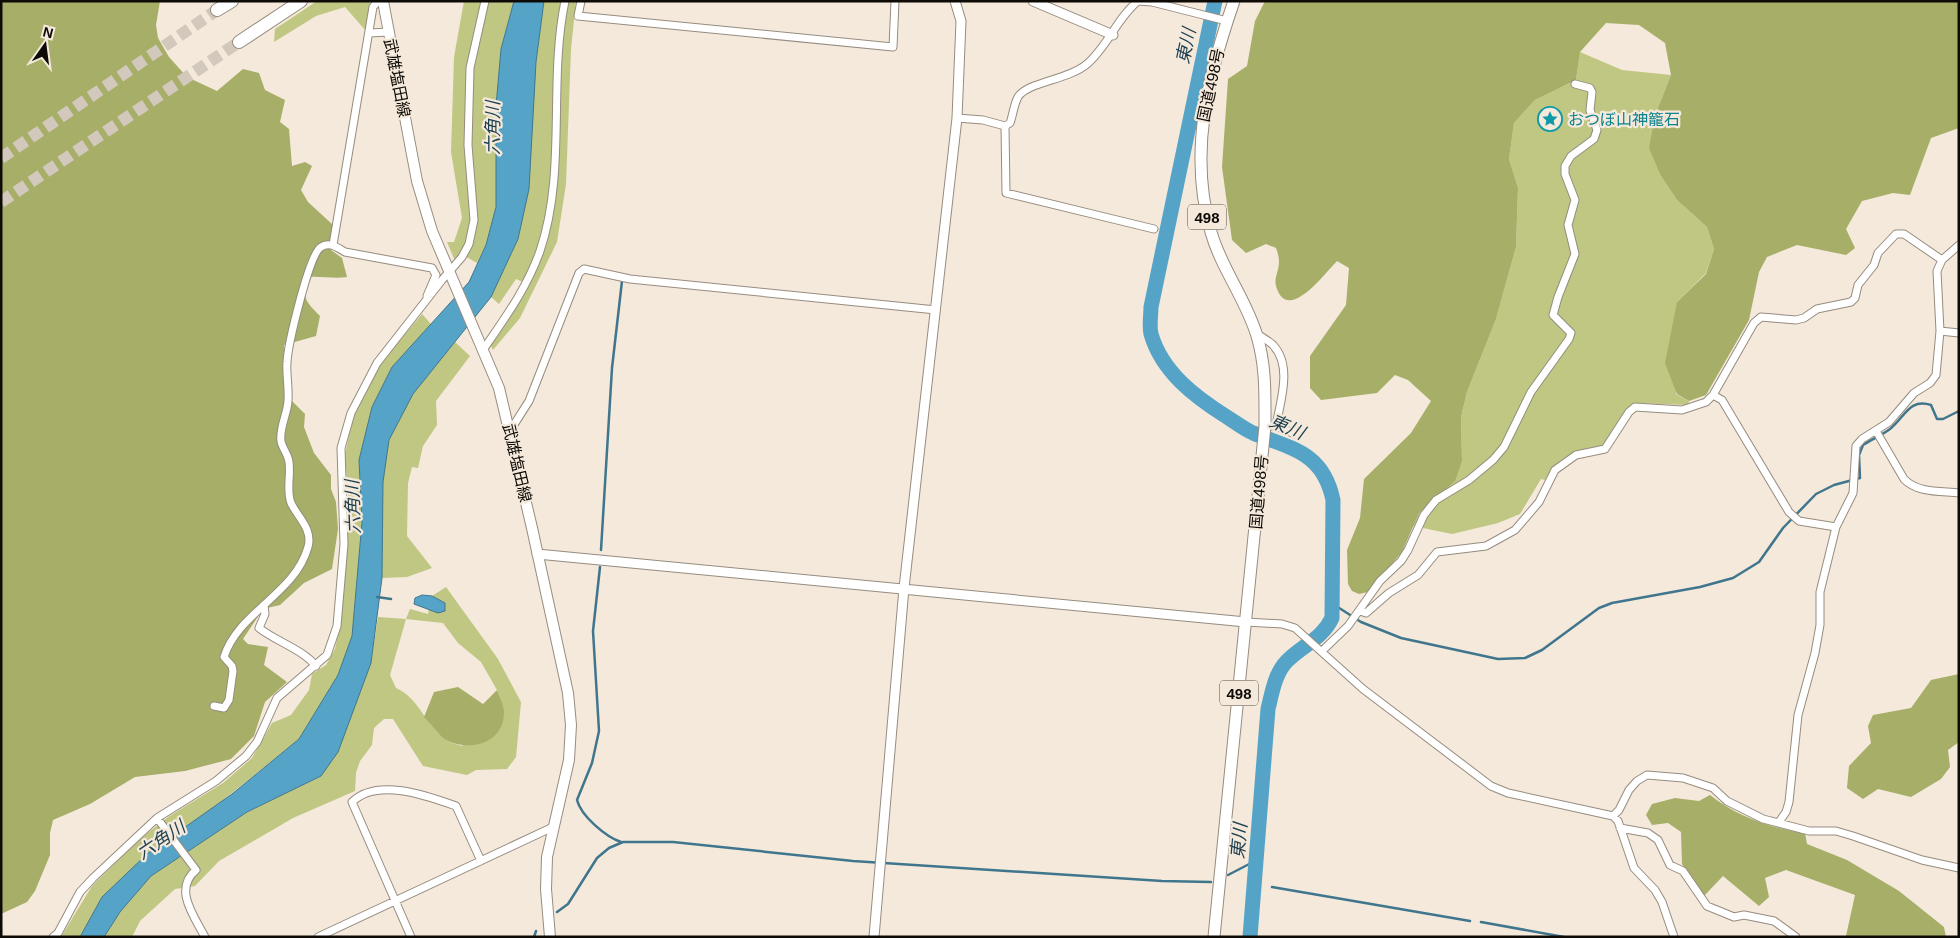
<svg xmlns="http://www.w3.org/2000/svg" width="1960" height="938" font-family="Arial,'Noto Sans JP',sans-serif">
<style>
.green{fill:#bfc782;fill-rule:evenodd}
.forest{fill:#a6ae68}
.water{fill:#55a4c7;stroke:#40768d}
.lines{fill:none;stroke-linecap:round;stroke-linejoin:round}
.stream{stroke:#40768d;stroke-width:2.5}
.river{stroke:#55a4c7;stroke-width:15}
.motorway-tunnel{stroke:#d2c8bb;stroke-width:12;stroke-dasharray:12 6;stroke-linecap:butt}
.minor-casing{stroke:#968c7f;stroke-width:9}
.tertiary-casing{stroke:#968c7f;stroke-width:11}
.secondary-casing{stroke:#968c7f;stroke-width:12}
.trunk-casing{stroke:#968c7f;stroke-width:13}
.motorway-casing{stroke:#968c7f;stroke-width:14}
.minor{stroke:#fff;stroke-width:7}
.tertiary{stroke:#fff;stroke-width:9}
.secondary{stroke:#fff;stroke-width:10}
.trunk{stroke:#fff;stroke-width:11}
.motorway{stroke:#fff;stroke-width:12}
.labels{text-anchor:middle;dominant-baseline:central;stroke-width:4.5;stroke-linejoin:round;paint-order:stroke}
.shield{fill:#f4e9db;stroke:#534e46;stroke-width:1}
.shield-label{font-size:15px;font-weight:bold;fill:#0e0b06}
.street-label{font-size:16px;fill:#0e0b06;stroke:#f4e9db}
.culture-label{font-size:16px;fill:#0d838f;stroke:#f4e9db;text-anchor:start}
.water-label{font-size:18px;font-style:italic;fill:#1c3f4f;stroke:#f4e9db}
</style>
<rect width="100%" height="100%" fill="#f4e9db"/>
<!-- green -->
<path class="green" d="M317,1H370L366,31L345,7L316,16L274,42L275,29Z
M464,1H514L501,49L496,106V207L486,245L477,263L461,254L455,261L447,242H454L462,218L451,152L454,57Z
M544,1H576L571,49L566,184L557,242L520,318L493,350L490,344L530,285L516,279L499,304L491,297L518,239L536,62Z
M1580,52L1622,70L1671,75L1655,115L1661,176L1677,200L1707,227L1714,249L1706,273L1677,302L1676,394L1689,401L1688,405L1635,403L1628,408L1601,447C1577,450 1557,456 1545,480L1541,479L1520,514L1498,523L1452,534L1413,526L1419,513L1462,461L1461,417L1467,392L1496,319L1516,247L1518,188L1509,159L1514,123L1535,100L1576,80Z
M422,314L431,324L392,367L372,407L359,460L362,522L352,636L338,675L299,739L102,897L80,937H61L92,886L139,840L168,817L223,783L252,758L272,723L291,715L309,690L312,674L326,665L335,649L340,625L349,509L345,454L353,418L380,364Z
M455,342L470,356L436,401L437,425L423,446L418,468L412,467L408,483L407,536L432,568L407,577L382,578C382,539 378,476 389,440C400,405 432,370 455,342Z
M446,587L498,659L521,702L516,757L507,769L476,770L467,775L423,766L393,719H384L374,728L372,745L360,761L356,773L355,791L293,818L219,861L195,886L175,889L140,921L132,937H104L120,912L151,876L247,812L321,776L371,663L378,617L406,619L410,609L428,614L429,608L438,613L445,603L432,596ZM406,619L443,623L458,643L481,662L497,690L504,712L462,746C456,744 448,742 444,738C425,724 418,697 396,688L390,675Z"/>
<!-- forest -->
<path class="forest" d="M1,1H160L156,25L158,38L169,57L187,77L217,91L243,69L259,73L265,90L285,100L280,122L289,129L292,166L305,162L312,166L301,190L308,202L333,225L335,232L331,250L342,258L347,277C334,279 322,276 308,277C303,299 304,300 320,316L316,336L284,345L287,396L305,414L304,427L314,453L331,475V489L336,502L338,529L332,569L304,583L280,605L263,609L243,639L248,644L268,647L264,665L287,682L265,702L254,736L231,759L185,771L135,777L90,804L53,820L50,833V855L35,891L27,902L1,914Z
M1265,1H1959V128L1931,138L1910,195L1893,193L1862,201L1846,229L1855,248L1846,255L1797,245L1767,257L1759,272L1749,320L1706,395L1689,401L1677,394L1665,363L1677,302L1706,274L1714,249L1707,227L1677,200L1661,176L1649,148L1655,115L1671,75L1665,43L1639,25L1606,23L1580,52L1576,80L1535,100L1514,123L1509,159L1518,188L1516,247L1496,319L1467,392L1461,417L1462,461L1455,481L1419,513L1402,552L1368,592L1359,594L1352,591L1348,584L1347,550L1360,518L1364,479L1411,433L1431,401L1408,380L1395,375L1377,393L1321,400L1310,388V356L1346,305L1349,268L1337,261C1325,273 1287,325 1276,286C1273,274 1284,268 1276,248L1266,244L1246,253L1232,240L1222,167L1228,79L1247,66L1255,21Z
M1959,674V742L1948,750L1950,767L1941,779L1911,797L1878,789L1863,799L1847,788L1849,766L1871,743L1868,726L1873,715L1911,708L1931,680Z
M458,687L483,704L497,690C499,696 504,706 504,712C504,744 469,752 446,740C438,735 431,724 424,717L434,692Z
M1710,795C1738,817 1770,828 1805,833L1807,844L1847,860L1899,891L1944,927L1946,937L1846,936L1855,895L1786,870L1765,878L1769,897L1759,906L1723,876L1704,896L1682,864L1681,832L1668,823L1652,825L1646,815L1652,804L1675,798L1699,801Z"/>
<!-- water -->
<path class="water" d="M514,1H544L536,62L529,189L518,239L491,297L413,394L389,440L383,482L382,578L371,663L338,752L321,776L247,812L151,876L120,912L104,937H80L102,897L147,854L232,794L299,739L338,675L352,636L362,522L359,460L372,407L392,367L469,282L486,245L496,207V106L501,49Z
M422,595L432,596L445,603V611L438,613L414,604L415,598Z"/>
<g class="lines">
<!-- stream -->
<path class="stream" d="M601,550L612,368L622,281
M600,567L593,631L599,731L592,763L577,800C581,816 606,837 621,842
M377,597L391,599
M1333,604L1361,622L1401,638L1498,659L1525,658L1542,650L1599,608L1612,603L1700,587L1733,578L1759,562L1783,528L1816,494L1834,485L1860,478L1859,455L1863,445C1871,440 1882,435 1890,429C1905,417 1909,398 1931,405L1937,419H1943L1959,411
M1228,875L1257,860
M1272,887L1470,921
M557,912L568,904L597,858L609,848L623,842H673L853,861L1162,881L1211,882
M1481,922L1564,937
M534,937L536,931"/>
<!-- river -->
<path class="river" d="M1215,1L1151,307C1151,315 1149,326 1151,334C1162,372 1195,397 1227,417C1235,422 1244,429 1253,433C1292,449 1323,452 1333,500L1332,618C1322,639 1303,645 1287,661C1275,673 1272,693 1268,709L1250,937"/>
<!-- motorway-tunnel -->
<path class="motorway-tunnel" d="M1,158L217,10
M1,202L239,42"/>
<defs>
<path id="minor" d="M581,1L578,16L893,47L895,1
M369,33L389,32
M957,118L983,120L1005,126
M1005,126L1010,123C1013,115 1014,104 1018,97C1027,82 1068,80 1087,64C1108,46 1117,18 1138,1L1152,2L1227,21
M1005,126L1006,193L1154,229
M333,245L373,7L378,1
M1940,331L1959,333
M1257,334C1262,337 1269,341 1273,345C1293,366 1280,402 1276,426H1265
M483,350C505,318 527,288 540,251C567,171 548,83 565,1
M1713,395L1722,400L1789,512L1799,521L1836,527
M1276,426L1295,434
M510,431L529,401L579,273L584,269L630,279L936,310
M1876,431L1904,479C1917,493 1940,491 1959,493
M264,605L265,614L259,628C277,642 302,649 316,666
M1360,611L1366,613L1389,593L1418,575L1437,552L1486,546L1515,530L1539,502L1555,470L1576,455L1605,449L1629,412L1635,407L1682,410L1706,402L1713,395L1754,323L1761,317L1796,320L1804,318L1817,309L1851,302L1855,298L1858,285L1874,265L1878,253L1896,234H1904L1942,260
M1246,622L1282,624L1295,628L1363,689L1491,786L1508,793L1613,816L1618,821L1634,868L1655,890L1662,902L1674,937
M1322,651L1348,626L1380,581L1401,561L1408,550L1424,515L1436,500L1469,480L1493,460L1504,447L1531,392L1569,339L1571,333L1553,315L1558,297L1575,254L1568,225L1575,200L1565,174V166L1571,156L1594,139L1597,130L1590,110L1592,92L1590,88L1575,84
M214,706L224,708L229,700L233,671L232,666L224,657C238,612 295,594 308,547C313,529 298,518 291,503C286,490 291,476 289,462C288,454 282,448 281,441C279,427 288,413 288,400C289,387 286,374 287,362C288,345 309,254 321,247C329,241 338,248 345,252L432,268L436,275L427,296
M1613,816L1619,810L1629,790L1637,781L1647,775L1683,778L1713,788L1727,801L1763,819L1809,831H1836L1853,836L1922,860L1959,868
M157,818L196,870C173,889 194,916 205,937
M1779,822L1786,812L1789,802L1798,715L1815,653L1820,625V592L1836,527L1853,493L1856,446L1862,439L1889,422L1914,393L1930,383L1936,375L1940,331L1937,271L1942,260L1959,245
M1620,828L1648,833L1658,840L1670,865L1683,871L1707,906L1734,917L1744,915L1774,921L1796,937
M53,937L58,933L80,892L93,878L157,818L216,781L246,756L257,742L277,698L327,655L337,626L344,544L341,448L351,413L377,363L442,280L462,257L469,244L474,220L468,145L470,68L485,1
M318,937L553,827
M411,937L352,802C377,777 428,796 456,806L481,861"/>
<path id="tertiary" d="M1033,1L1113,35
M537,554L1246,622
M874,937L904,588L957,118L961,21L955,1"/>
<path id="secondary" d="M383,1L417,181L432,231L499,388L532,528L568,693L571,725L569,760L547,857L546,889L550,937"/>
<path id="trunk" d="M1214,937L1265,426C1265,395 1266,366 1257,336C1246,299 1221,268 1211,232C1188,153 1208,76 1234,1"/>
<path id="motorway" d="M217,10L232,1
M239,42L301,1"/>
</defs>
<!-- minor casing -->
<use href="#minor" class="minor-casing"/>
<!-- tertiary casing -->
<use href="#tertiary" class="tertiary-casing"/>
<!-- secondary casing -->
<use href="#secondary" class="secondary-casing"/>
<!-- trunk casing -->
<use href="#trunk" class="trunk-casing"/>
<!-- motorway casing -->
<use href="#motorway" class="motorway-casing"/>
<!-- minor -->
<use href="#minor" class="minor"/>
<!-- tertiary -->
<use href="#tertiary" class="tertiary"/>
<!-- secondary -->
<use href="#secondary" class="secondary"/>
<!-- trunk -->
<use href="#trunk" class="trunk"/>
<!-- motorway -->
<use href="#motorway" class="motorway"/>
</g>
<!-- icons -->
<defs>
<symbol id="sight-ring" viewBox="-11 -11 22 22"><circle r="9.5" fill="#f4e9db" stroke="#0f9aa8" stroke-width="1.5"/><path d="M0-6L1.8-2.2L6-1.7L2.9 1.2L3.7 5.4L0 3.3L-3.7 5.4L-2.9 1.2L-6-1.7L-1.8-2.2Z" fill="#0f9aa8"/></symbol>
</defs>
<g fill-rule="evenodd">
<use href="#sight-ring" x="1536" y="105" width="28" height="28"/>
</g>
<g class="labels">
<!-- shield labels -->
<g class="shield">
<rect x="1188" y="204.5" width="38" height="25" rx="4"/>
<rect x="1220" y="680.5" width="38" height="25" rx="4"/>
</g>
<g class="shield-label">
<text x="1207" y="217">498</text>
<text x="1239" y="693">498</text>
</g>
<!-- street labels -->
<g class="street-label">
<text transform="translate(397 78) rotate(79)">武雄塩田線</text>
<text transform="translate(1211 85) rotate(-78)">国道498号</text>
<text transform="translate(517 463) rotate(77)">武雄塩田線</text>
<text transform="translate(1259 492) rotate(-85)">国道498号</text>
</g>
<!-- culture labels -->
<g class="culture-label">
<text x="1568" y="119">おつぼ山神籠石</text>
</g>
<!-- water labels -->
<g class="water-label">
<text transform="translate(1186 46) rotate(-78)">東川</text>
<text transform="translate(493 128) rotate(-90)">六角川</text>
<text transform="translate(1287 427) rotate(23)">東川</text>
<text transform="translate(353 507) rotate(-92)">六角川</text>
<text transform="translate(161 840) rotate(-34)">六角川</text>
<text transform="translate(1239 841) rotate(-85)">東川</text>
</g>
</g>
<!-- border -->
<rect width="1960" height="938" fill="none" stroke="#0e0b06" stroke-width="5"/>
<!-- north arrow -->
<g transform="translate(45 45) rotate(14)" stroke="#f4e9db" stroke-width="4" paint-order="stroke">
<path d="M0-4L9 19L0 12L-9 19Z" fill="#0e0b06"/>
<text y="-8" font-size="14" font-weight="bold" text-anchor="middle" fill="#0e0b06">N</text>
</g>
</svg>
